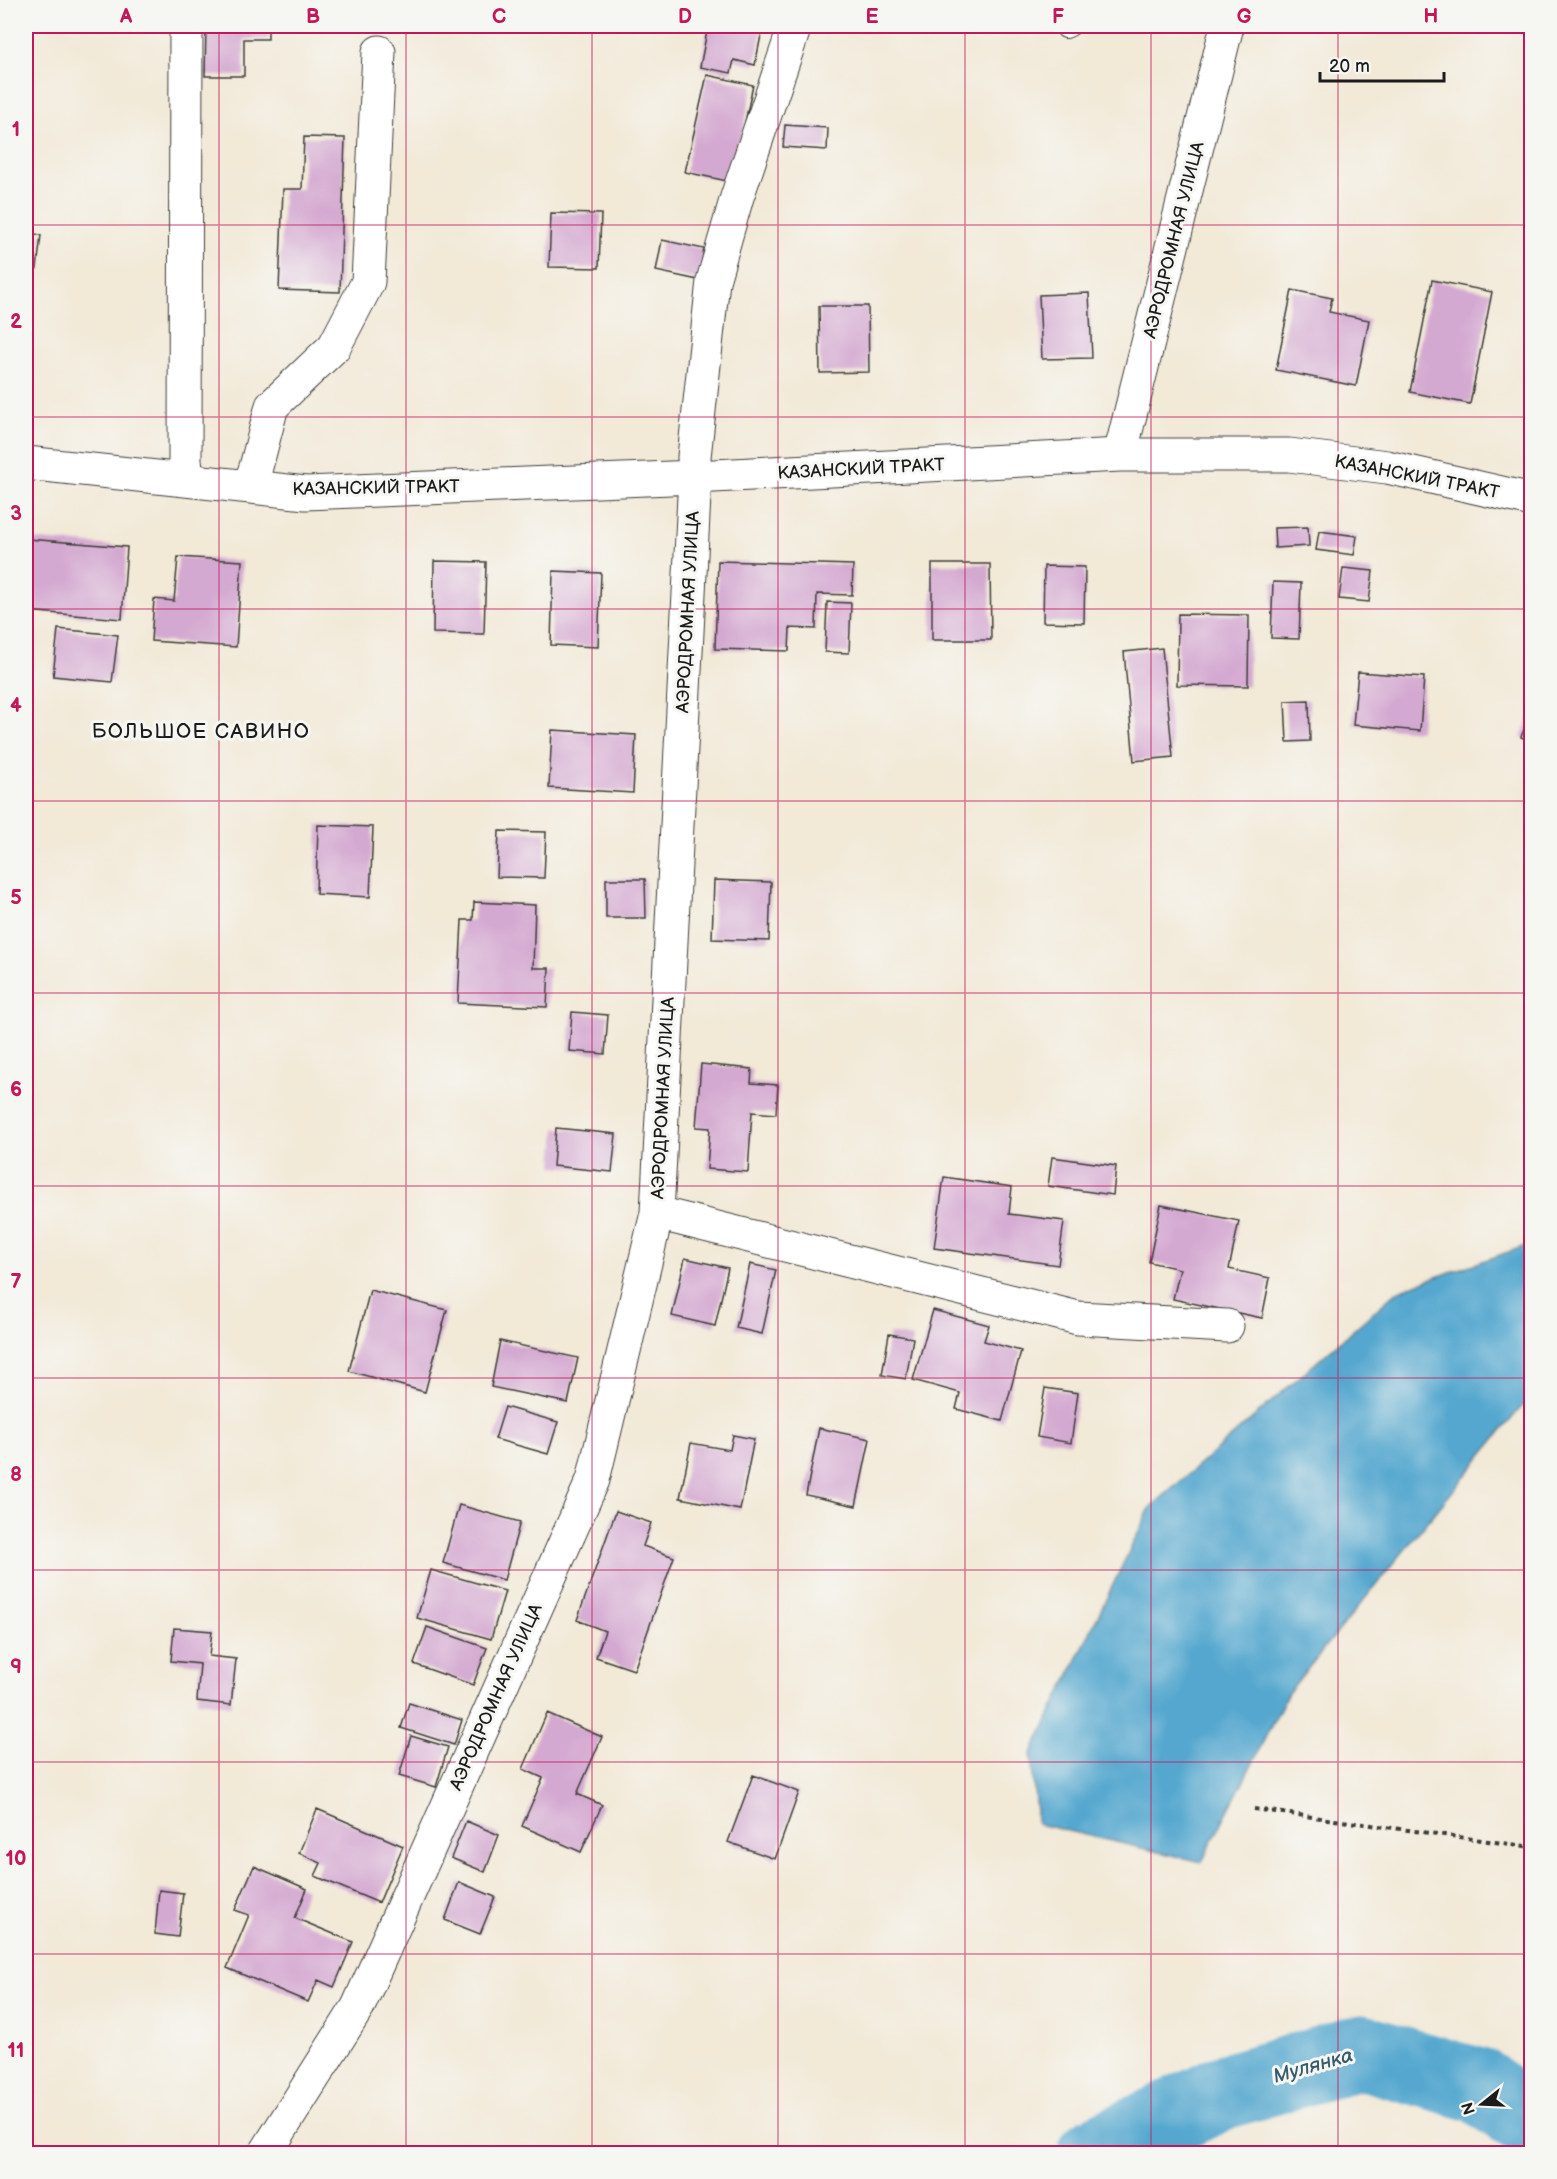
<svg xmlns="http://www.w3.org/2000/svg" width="1557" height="2179" font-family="'Balsamiq Sans',sans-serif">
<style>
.built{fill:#e0d4f4}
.water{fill:#54a7cf;stroke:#386276;stroke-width:1.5}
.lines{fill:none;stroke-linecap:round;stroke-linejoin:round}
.river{stroke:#54a7cf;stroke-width:75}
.building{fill:#d4a9d1}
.service-casing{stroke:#3c3b38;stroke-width:22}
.minor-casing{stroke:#3c3b38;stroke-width:35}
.path{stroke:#3c3b38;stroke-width:4;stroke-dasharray:4.5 4.5;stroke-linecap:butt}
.service{stroke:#fff;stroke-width:20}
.minor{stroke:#fff;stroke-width:33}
.grid{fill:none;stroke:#c2185b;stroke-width:1.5;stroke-opacity:0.55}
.labels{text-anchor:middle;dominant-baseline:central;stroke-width:6;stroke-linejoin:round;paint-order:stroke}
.street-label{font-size:18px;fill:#1c1c1c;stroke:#f6f6f2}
.water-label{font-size:20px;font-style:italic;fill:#355b6d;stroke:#f6f6f2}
.quarter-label{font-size:21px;letter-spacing:1.5px;fill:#1c1c1c;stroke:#f6f6f2}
.neatline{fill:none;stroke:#c2185b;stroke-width:2}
.grid-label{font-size:20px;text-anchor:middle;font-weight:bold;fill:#c2185b}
</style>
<rect width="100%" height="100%" fill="#f6f6f2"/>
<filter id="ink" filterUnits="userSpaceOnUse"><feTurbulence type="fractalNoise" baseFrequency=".0167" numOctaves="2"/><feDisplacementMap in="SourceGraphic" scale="12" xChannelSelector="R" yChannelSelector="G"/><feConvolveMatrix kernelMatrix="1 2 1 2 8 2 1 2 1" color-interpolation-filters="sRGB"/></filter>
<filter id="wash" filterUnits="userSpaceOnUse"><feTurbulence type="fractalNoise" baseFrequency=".008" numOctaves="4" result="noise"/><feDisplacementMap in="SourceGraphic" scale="24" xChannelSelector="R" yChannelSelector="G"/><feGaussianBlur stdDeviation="1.35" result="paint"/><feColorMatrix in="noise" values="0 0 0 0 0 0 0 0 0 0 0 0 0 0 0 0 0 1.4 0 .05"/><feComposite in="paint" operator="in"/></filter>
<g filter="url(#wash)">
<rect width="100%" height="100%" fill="#f2e9d7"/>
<!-- built -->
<path class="built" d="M1492,26H1531V38Z"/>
<!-- water -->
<path class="water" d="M1531,1244V1395L1288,1693L1202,1862L1037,1824L1031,1755L1150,1508L1399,1290Z"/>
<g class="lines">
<!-- river -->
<path class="river" d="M1095,2154L1223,2092L1361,2052L1480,2086L1532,2122"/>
</g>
<g id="blocks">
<!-- building -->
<path class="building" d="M206,26H268V39H244V76H205Z
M708,26H763L755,65L734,60L731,73L700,67Z
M857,26H926V32L857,31Z
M707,75L753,85L732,182L685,172Z
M785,125L828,128L827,150L783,147Z
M304,137L345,138L340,292L279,290L283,189H302Z
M551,213L601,214L599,268L549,267Z
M26,233L41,235L37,269L26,268Z
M662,240L704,249L698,280L656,271Z
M1432,280L1492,292L1470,404L1410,392Z
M1292,290L1332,298L1329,312L1369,320L1356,386L1276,370Z
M1089,293L1092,358L1042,359L1039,295Z
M819,306H868L869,372L820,373Z
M1308,527L1309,546L1275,548L1274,528Z
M1319,531L1357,536L1354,555L1316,550Z
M27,539L127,547L122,619L26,611Z
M178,557L242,561L236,647L151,641L154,599L174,601Z
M434,561L486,562L484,634L433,633Z
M718,561L853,565L852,595L817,594L816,629L790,628L789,651L715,649Z
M932,564H990L991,640H932Z
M1044,566L1085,567L1084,623L1043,622Z
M1343,568L1373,571L1369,602L1339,599Z
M553,571L601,573L598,647L551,645Z
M1273,582L1301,583L1299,639L1271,638Z
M827,602L851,603L849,653L825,652Z
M1178,614L1249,615L1248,686L1177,685Z
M58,629L118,635L112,682L53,676Z
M1162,648L1173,757L1134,761L1124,652Z
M1358,672L1424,677L1420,731L1353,725Z
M1309,700L1310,741L1287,742L1285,701Z
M1531,711H1532V741L1521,737Z
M552,730L636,735L633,793L549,788Z
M318,825L373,827L370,897L316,894Z
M499,831L546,832L544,878L497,877Z
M606,879H645L646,918H606Z
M714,880L771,882L769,941L712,939Z
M474,902L535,905L533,968H549L547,1007L458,1003L462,920H473Z
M572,1012L608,1015L605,1054L569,1051Z
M701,1064L752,1069L751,1083L778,1085L776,1114L752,1112L748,1172L707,1169L710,1128L696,1127Z
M556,1128L616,1134L612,1172L553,1166Z
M1052,1157L1116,1166L1113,1195L1048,1186Z
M944,1177L1012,1187L1009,1214L1064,1221L1058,1265L934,1248Z
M1161,1205L1239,1221L1229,1269L1270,1278L1262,1318L1173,1299L1180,1269L1149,1262Z
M685,1258L728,1268L715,1326L672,1316Z
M750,1264L776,1270L762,1334L736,1328Z
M370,1290L447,1310L425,1392L349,1371Z
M933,1310L989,1325L984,1341L1021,1351L1002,1421L956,1409L960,1393L913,1380Z
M889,1334L913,1338L906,1379L882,1375Z
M500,1341L578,1358L568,1403L491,1387Z
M1045,1388L1078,1393L1071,1443L1037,1437Z
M505,1407L558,1422L548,1454L495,1439Z
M819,1428L870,1439L856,1506L806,1495Z
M733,1435L754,1439L740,1510L680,1498L691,1443L730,1450Z
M459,1505L520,1522L504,1580L443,1563Z
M616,1511L651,1523L643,1546L674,1557L634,1670L596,1657L605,1631L577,1620Z
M431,1570L505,1591L491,1639L417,1618Z
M427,1627L487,1648L473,1685L414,1664Z
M174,1628L212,1631L209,1656L236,1659L231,1705L197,1701L200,1664L171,1661Z
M409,1703L462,1720L454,1745L401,1728Z
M547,1713L602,1737L577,1794L602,1805L581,1852L522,1826L543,1778L523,1769Z
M411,1736L448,1747L436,1787L399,1776Z
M753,1775L799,1792L775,1859L728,1842Z
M317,1809L403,1846L379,1903L315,1876L321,1863L299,1853Z
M466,1821L499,1835L485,1872L451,1858Z
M254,1866L307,1889L295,1918L353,1942L334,1987L318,1980L308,2002L227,1968L249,1915L235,1910Z
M459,1882L495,1897L480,1934L445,1920Z
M159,1890L183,1893L178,1937L155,1934Z"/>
</g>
</g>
<g filter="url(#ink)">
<use href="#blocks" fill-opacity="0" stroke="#3c3b38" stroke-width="1.5"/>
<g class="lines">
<defs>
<path id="service" d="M1066,28L1070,26"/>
<path id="minor" d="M186,26L185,460L187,480
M1120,455L1227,26
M26,463L306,493L695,477L1120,455H1289L1387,467L1532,500
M249,487L256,467L272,406L334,347L368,282L379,52
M657,1213L1078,1318L1227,1326
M265,2154L358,2007L593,1480L657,1213L695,477L694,457L713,281L737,197L795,26"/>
</defs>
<!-- service casing -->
<use href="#service" class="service-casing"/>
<!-- minor casing -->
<use href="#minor" class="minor-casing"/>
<!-- path -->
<path class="path" d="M1254,1809L1532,1847"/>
<!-- service -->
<use href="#service" class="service"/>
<!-- minor -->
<use href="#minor" class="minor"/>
</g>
</g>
<!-- grid -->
<path class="grid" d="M219,26V2154M406,26V2154M592,26V2154M778,26V2154M965,26V2154M1151,26V2154M1338,26V2154M26,225H1532M26,417H1532M26,609H1532M26,801H1532M26,993H1532M26,1186H1532M26,1378H1532M26,1570H1532M26,1762H1532M26,1954H1532"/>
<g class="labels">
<!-- street labels -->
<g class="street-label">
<text transform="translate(1174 240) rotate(-76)">АЭРОДРОМНАЯ УЛИЦА</text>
<text transform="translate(861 469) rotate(-3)">КАЗАНСКИЙ ТРАКТ</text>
<text transform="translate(1417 477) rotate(11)">КАЗАНСКИЙ ТРАКТ</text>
<text transform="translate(376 488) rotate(-1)">КАЗАНСКИЙ ТРАКТ</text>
<text transform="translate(688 612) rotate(-87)">АЭРОДРОМНАЯ УЛИЦА</text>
<text transform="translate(663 1098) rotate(-87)">АЭРОДРОМНАЯ УЛИЦА</text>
<text transform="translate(496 1697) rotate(-66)">АЭРОДРОМНАЯ УЛИЦА</text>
</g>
<!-- water labels -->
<g class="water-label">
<text transform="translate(1313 2066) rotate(-16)">Мулянка</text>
</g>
<!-- quarter labels -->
<g class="quarter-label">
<text x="201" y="731">БОЛЬШОЕ САВИНО</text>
</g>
</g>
<!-- margin -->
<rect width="1557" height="2179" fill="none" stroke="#f6f6f2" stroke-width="66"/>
<!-- north arrow -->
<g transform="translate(1482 2104) rotate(252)" stroke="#f6f6f2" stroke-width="4.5" paint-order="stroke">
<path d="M0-4.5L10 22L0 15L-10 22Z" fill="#1c1c1c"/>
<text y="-9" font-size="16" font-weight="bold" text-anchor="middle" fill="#1c1c1c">N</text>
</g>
<!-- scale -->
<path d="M1320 72v9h124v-9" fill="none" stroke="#1c1c1c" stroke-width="3"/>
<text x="1329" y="72" font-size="18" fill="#1c1c1c" stroke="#f6f6f2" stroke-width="4.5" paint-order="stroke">20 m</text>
<rect x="33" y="33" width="1491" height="2113" class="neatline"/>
<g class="grid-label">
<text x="126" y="23">A</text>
<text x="313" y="23">B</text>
<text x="499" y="23">C</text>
<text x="685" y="23">D</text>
<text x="872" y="23">E</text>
<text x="1058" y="23">F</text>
<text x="1244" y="23">G</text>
<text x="1431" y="23">H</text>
<text x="16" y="136">1</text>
<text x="16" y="328">2</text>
<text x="16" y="520">3</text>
<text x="16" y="712">4</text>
<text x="16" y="904">5</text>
<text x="16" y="1096">6</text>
<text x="16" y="1288">7</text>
<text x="16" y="1481">8</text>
<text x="16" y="1673">9</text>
<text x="16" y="1865">10</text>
<text x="16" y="2057">11</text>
</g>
</svg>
